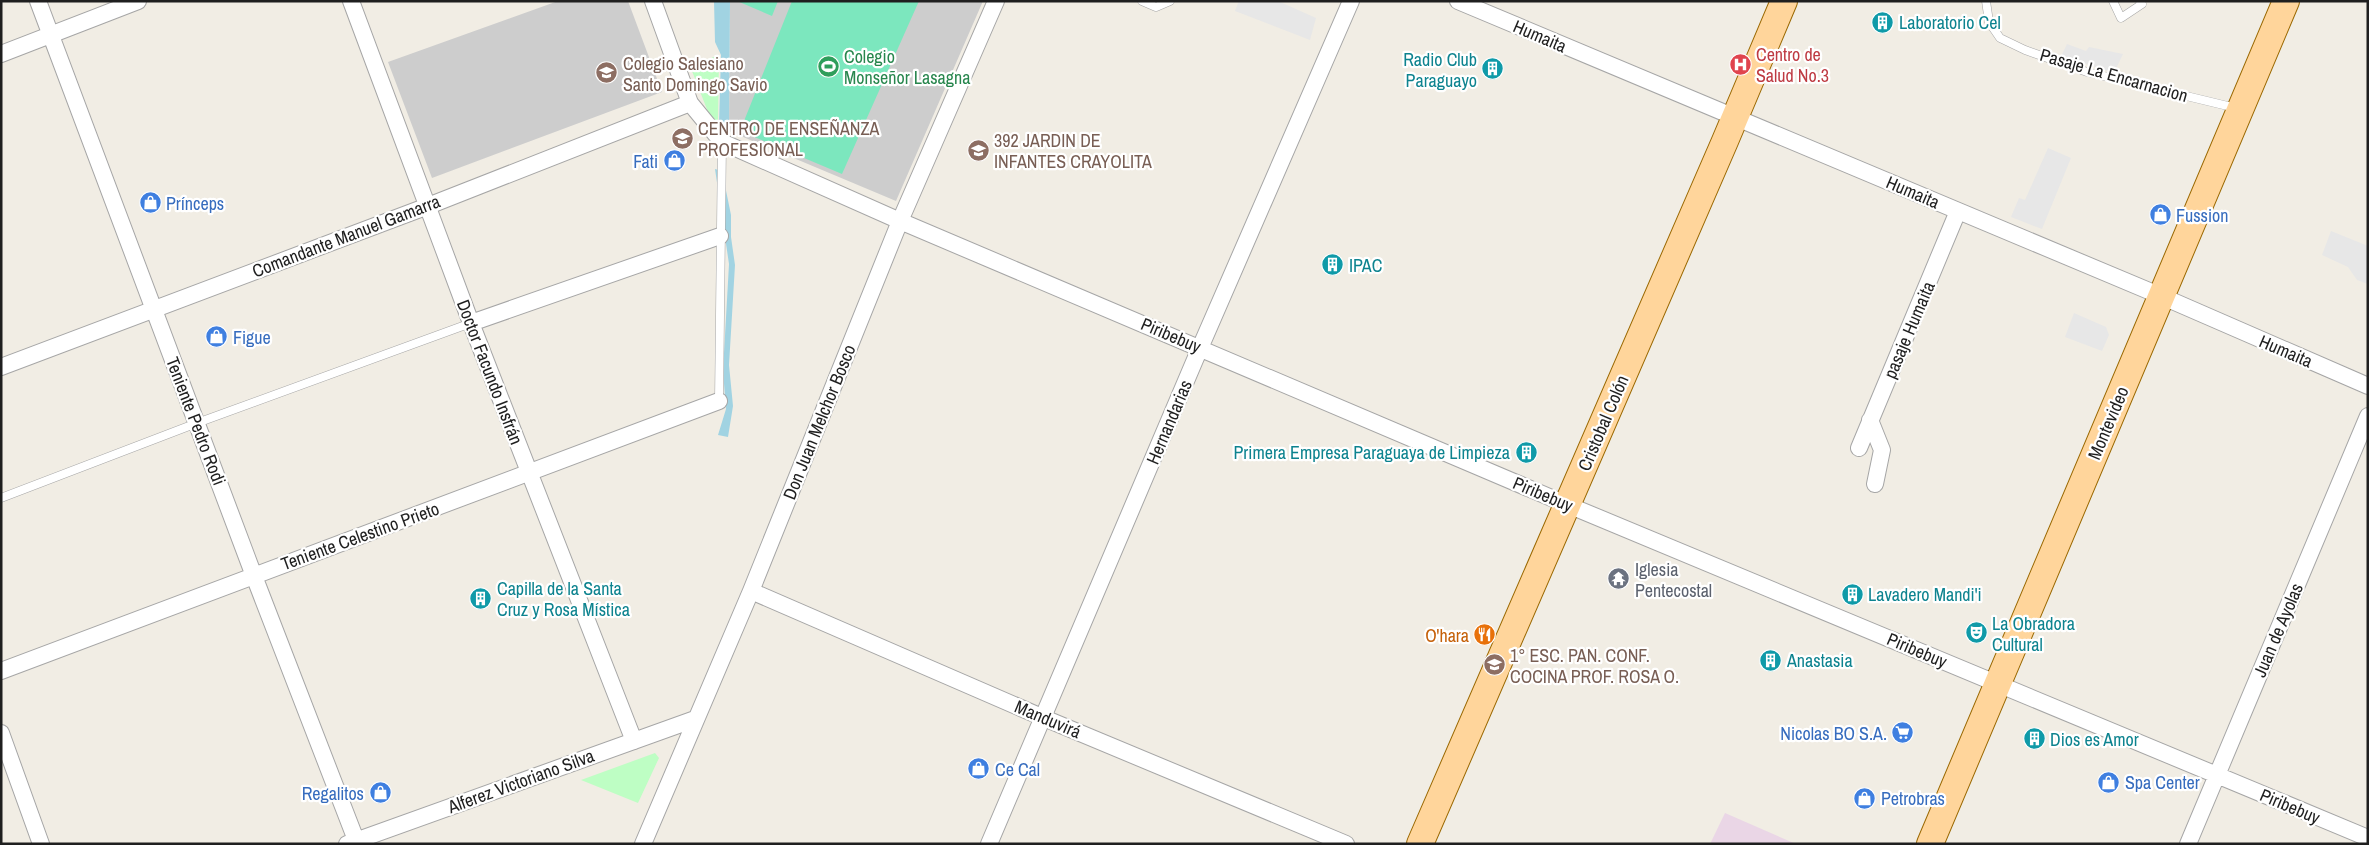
<svg xmlns="http://www.w3.org/2000/svg" width="2369" height="845" font-family="'Archivo Narrow',sans-serif">
<style>
.industrial{fill:#ead6e6}
.religious{fill:#cdcdcd}
.park{fill:#befec4}
.pitch{fill:#7ce7be}
.parking{fill:#e7e7e7}
.water{fill:#a1d3e2}
.lines{fill:none;stroke-linecap:round;stroke-linejoin:round}
.lane-casing{stroke:#a6a6a6;stroke-width:9}
.street-casing{stroke:#a6a6a6;stroke-width:18}
.primary-casing{stroke:#9a6800;stroke-width:28}
.lane{stroke:#fff;stroke-width:8}
.street{stroke:#fff;stroke-width:16}
.primary{stroke:#ffd59b;stroke-width:26}
.labels{text-anchor:middle;dominant-baseline:central;stroke-width:4.5;stroke-linejoin:round;paint-order:stroke}
.culture-label{font-size:18px;fill:#0d838f;stroke:#fff;text-anchor:start}
.street-label{font-size:18px;fill:#1f1f1f;stroke:#fff}
.health-label{font-size:18px;fill:#be3a42;stroke:#fff;text-anchor:start}
.leisure-label{font-size:18px;fill:#27864d;stroke:#fff;text-anchor:start}
.education-label{font-size:18px;fill:#785e54;stroke:#fff;text-anchor:start}
.shop-label{font-size:18px;fill:#366cbe;stroke:#fff;text-anchor:start}
.worship-label{font-size:18px;fill:#5b616d;stroke:#fff;text-anchor:start}
.food-label{font-size:18px;fill:#c56008;stroke:#fff;text-anchor:end}
</style>
<rect width="100%" height="100%" fill="#f1ede4"/>
<!-- industrial -->
<path class="industrial" d="M1725,813L1796,844H1710Z"/>
<!-- religious -->
<path class="religious" d="M558,1H628L662,92L432,178L388,62Z
M730,1H983L896,201L729,131Z"/>
<!-- park -->
<path class="park" d="M719,55L718,123L710,117L690,66Z
M655,753L659,758L638,803L581,780Z"/>
<!-- pitch -->
<path class="pitch" d="M737,1H778L772,16Z
M792,1H919L842,174L740,131Z"/>
<!-- parking -->
<path class="parking" d="M1239,1H1278L1316,18L1310,40L1235,11Z
M2067,44L2086,51L2089,47L2123,54L2114,73L2061,56Z
M2048,148L2071,158L2042,229L2011,217L2019,198L2025,200Z
M2331,231L2368,246V284L2357,280L2348,267L2322,255Z
M2074,313L2106,327L2109,335L2102,351L2065,337Z"/>
<!-- water -->
<path class="water" d="M714,1H730L729,131L719,124L721,55L715,42Z
M715,169L722,171L731,215V237L735,265L729,365L733,406L728,437L718,435L726,409L723,371L729,264Z"/>
<g class="lines">
<defs>
<path id="lane" d="M1142,1L1156,7L1170,1
M1986,1L1989,22L2000,38L2025,50L2087,72L2236,108
M2113,1L2121,18L2142,4L2140,1
M719,401L722,142
M1,498L197,423L471,323"/>
<path id="street" d="M38,1L254,576L356,840
M351,1L471,323L634,741
M653,1L690,103L722,142L900,221L1568,505L2368,838
M1458,1L2161,296L2368,386
M1,54L138,1
M471,323L720,236
M1,367L428,206L690,103
M1870,420L1882,450L1875,484
M1859,448L1958,211
M751,591L1044,718L1346,844
M1,671L719,401
M1,733L41,844
M347,844L695,719
M643,844L751,591L900,221L996,1
M989,844L1200,348L1351,1
M2188,844L2368,416"/>
<path id="primary" d="M1420,844L1725,141L1784,1
M1930,844L2286,1"/>
</defs>
<!-- lane casing -->
<use href="#lane" class="lane-casing"/>
<!-- street casing -->
<use href="#street" class="street-casing"/>
<!-- primary casing -->
<use href="#primary" class="primary-casing"/>
<!-- lane -->
<use href="#lane" class="lane"/>
<!-- street -->
<use href="#street" class="street"/>
<!-- primary -->
<use href="#primary" class="primary"/>
</g>
<!-- icons -->
<defs>
<symbol id="building-disc" viewBox="-11 -11 22 22"><circle r="9.5" fill="#0f9aa8" stroke="#fff"/><path d="M-4-6H4V6H1V3H-1V6H-4ZM-2.5-4.3h1.7v1.8h-1.7ZM.8-4.3h1.7v1.8H.8ZM-2.5-1h1.7V.8h-1.7ZM.8-1h1.7V.8H.8Z" fill="#fff"/></symbol>
<symbol id="hospital-disc" viewBox="-11 -11 22 22"><circle r="9.5" fill="#e0444e" stroke="#fff"/><path d="M-5-5h3v3.5h4V-5h3V5h-3V1.5h-4V5h-3Z" fill="#fff"/></symbol>
<symbol id="stadium-disc" viewBox="-11 -11 22 22"><circle r="9.5" fill="#2e9e5b" stroke="#fff"/><path d="M0-5a6.5 5 0 1 0 0 10a6.5 5 0 1 0 0-10ZM-3.5-1.8h7v3.6h-7Z" fill="#fff"/></symbol>
<symbol id="school-disc" viewBox="-11 -11 22 22"><circle r="9.5" fill="#8d6e63" stroke="#fff"/><path d="M0-5L7-2L0 1L-7-2ZM-4 1L0 2.5L4 1V4Q0 6-4 4Z" fill="#fff"/></symbol>
<symbol id="shop-disc" viewBox="-11 -11 22 22"><circle r="9.5" fill="#3f7fe0" stroke="#fff"/><path d="M-5-2.5h2.3a2.7 3.5 0 0 1 5.4 0H5L5.5 6h-11ZM-1.5-2.5h3a1.5 2.3 0 0 0-3 0Z" fill="#fff"/></symbol>
<symbol id="temple-disc" viewBox="-11 -11 22 22"><circle r="9.5" fill="#6b7280" stroke="#fff"/><path d="M0-6L5-2H3V0L6.5 2.5H4V6H1.5V3h-3V6H-4V2.5H-6.5L-3 0V-2H-5Z" fill="#fff"/></symbol>
<symbol id="theatre-disc" viewBox="-11 -11 22 22"><circle r="9.5" fill="#0f9aa8" stroke="#fff"/><path d="M-5-5.5Q0-4 5-5.5V0Q5 5 0 6Q-5 5-5 0ZM-3.3-2.5H-1v1.5H-3.3ZM1-2.5H3.3v1.5H1ZM-2.8 1Q0 5.5 2.8 1Z" fill="#fff"/></symbol>
<symbol id="restaurant-disc" viewBox="-11 -11 22 22"><circle r="9.5" fill="#e8710a" stroke="#fff"/><path d="M-5-6h1v4h1v-4h1v4h1v-4h1v5L-1.5 .5V6h-2V.5L-5-1ZM5-6V6H3V1.5H1.5Q1.5-4 5-6Z" fill="#fff"/></symbol>
<symbol id="supermarket-disc" viewBox="-11 -11 22 22"><circle r="9.5" fill="#3f7fe0" stroke="#fff"/><path d="M-6-5.5h2.5l.6 2H6L4.5 2H-2.5L-4.4-4H-6ZM-1.5 3.2a1.3 1.3 0 1 0 .1 0ZM3 3.2a1.3 1.3 0 1 0 .1 0Z" fill="#fff"/></symbol>
</defs>
<g fill-rule="evenodd">
<use href="#building-disc" x="1870" y="10" width="25" height="25"/>
<use href="#hospital-disc" x="1728" y="52" width="25" height="25"/>
<use href="#stadium-disc" x="816" y="54" width="25" height="25"/>
<use href="#building-disc" x="1480" y="56" width="25" height="25"/>
<use href="#school-disc" x="594" y="60" width="25" height="25"/>
<use href="#school-disc" x="670" y="126" width="25" height="25"/>
<use href="#school-disc" x="966" y="138" width="25" height="25"/>
<use href="#shop-disc" x="662" y="148" width="25" height="25"/>
<use href="#shop-disc" x="138" y="190" width="25" height="25"/>
<use href="#shop-disc" x="2148" y="202" width="25" height="25"/>
<use href="#building-disc" x="1320" y="252" width="25" height="25"/>
<use href="#shop-disc" x="204" y="324" width="25" height="25"/>
<use href="#building-disc" x="1514" y="440" width="25" height="25"/>
<use href="#temple-disc" x="1606" y="566" width="25" height="25"/>
<use href="#building-disc" x="1840" y="582" width="25" height="25"/>
<use href="#building-disc" x="468" y="586" width="25" height="25"/>
<use href="#theatre-disc" x="1964" y="620" width="25" height="25"/>
<use href="#restaurant-disc" x="1472" y="622" width="25" height="25"/>
<use href="#building-disc" x="1758" y="648" width="25" height="25"/>
<use href="#school-disc" x="1482" y="652" width="25" height="25"/>
<use href="#supermarket-disc" x="1890" y="720" width="25" height="25"/>
<use href="#building-disc" x="2022" y="726" width="25" height="25"/>
<use href="#shop-disc" x="966" y="756" width="25" height="25"/>
<use href="#shop-disc" x="2096" y="770" width="25" height="25"/>
<use href="#shop-disc" x="368" y="780" width="25" height="25"/>
<use href="#shop-disc" x="1852" y="786" width="25" height="25"/>
</g>
<g class="labels">
<!-- culture labels -->
<g class="culture-label">
<text x="1899" y="22">Laboratorio Cel</text>
<text x="1477" y="59" text-anchor="end">Radio Club<tspan x="1477" dy="21">Paraguayo</tspan></text>
<text x="1349" y="265">IPAC</text>
<text x="1510" y="452" text-anchor="end">Primera Empresa Paraguaya de Limpieza</text>
<text x="497" y="588">Capilla de la Santa<tspan x="497" dy="21">Cruz y Rosa Mística</tspan></text>
<text x="1868" y="594">Lavadero Mandi'i</text>
<text x="1992" y="623">La Obradora<tspan x="1992" dy="21">Cultural</tspan></text>
<text x="1787" y="660">Anastasia</text>
<text x="2050" y="739">Dios es Amor</text>
</g>
<!-- street labels -->
<g class="street-label">
<text transform="translate(1540 36) rotate(23)">Humaita</text>
<text transform="translate(2114 75) rotate(16)">Pasaje La Encarnacion</text>
<text transform="translate(1913 192) rotate(23)">Humaita</text>
<text transform="translate(346 236) rotate(-21)">Comandante Manuel Gamarra</text>
<text transform="translate(1909 330) rotate(-67)">pasaje Humaita</text>
<text transform="translate(1171 335) rotate(23)">Piribebuy</text>
<text transform="translate(2286 351) rotate(23)">Humaita</text>
<text transform="translate(490 372) rotate(69)">Doctor Facundo Insfrán</text>
<text transform="translate(196 421) rotate(69)">Teniente Pedro Rodi</text>
<text transform="translate(819 422) rotate(-68)">Don Juan Melchor Bosco</text>
<text transform="translate(1169 422) rotate(-67)">Hernandarias</text>
<text transform="translate(1603 423) rotate(-67)">Cristobal Colón</text>
<text transform="translate(2108 423) rotate(-67)">Montevideo</text>
<text transform="translate(1543 494) rotate(23)">Piribebuy</text>
<text transform="translate(360 536) rotate(-20)">Teniente Celestino Prieto</text>
<text transform="translate(2278 630) rotate(-67)">Juan de Ayolas</text>
<text transform="translate(1917 650) rotate(23)">Piribebuy</text>
<text transform="translate(1048 719) rotate(23)">Manduvirá</text>
<text transform="translate(521 781) rotate(-20)">Alferez Victoriano Silva</text>
<text transform="translate(2290 806) rotate(23)">Piribebuy</text>
</g>
<!-- health labels -->
<g class="health-label">
<text x="1756" y="54">Centro de<tspan x="1756" dy="21">Salud No.3</tspan></text>
</g>
<!-- leisure labels -->
<g class="leisure-label">
<text x="844" y="56">Colegio<tspan x="844" dy="21">Monseñor Lasagna</tspan></text>
</g>
<!-- education labels -->
<g class="education-label">
<text x="623" y="63">Colegio Salesiano<tspan x="623" dy="21">Santo Domingo Savio</tspan></text>
<text x="698" y="128">CENTRO DE ENSEÑANZA<tspan x="698" dy="21">PROFESIONAL</tspan></text>
<text x="994" y="140">392 JARDIN DE<tspan x="994" dy="21">INFANTES CRAYOLITA</tspan></text>
<text x="1510" y="655">1° ESC. PAN. CONF.<tspan x="1510" dy="21">COCINA PROF. ROSA O.</tspan></text>
</g>
<!-- shop labels -->
<g class="shop-label">
<text x="658" y="161" text-anchor="end">Fati</text>
<text x="166" y="203">Prínceps</text>
<text x="2176" y="215">Fussion</text>
<text x="233" y="337">Figue</text>
<text x="1887" y="733" text-anchor="end">Nicolas BO S.A.</text>
<text x="995" y="769">Ce Cal</text>
<text x="2125" y="782">Spa Center</text>
<text x="364" y="793" text-anchor="end">Regalitos</text>
<text x="1881" y="798">Petrobras</text>
</g>
<!-- worship labels -->
<g class="worship-label">
<text x="1635" y="569">Iglesia<tspan x="1635" dy="21">Pentecostal</tspan></text>
</g>
<!-- food labels -->
<g class="food-label">
<text x="1469" y="635">O'hara</text>
</g>
</g>
<!-- border -->
<rect width="2369" height="845" fill="none" stroke="#1f1f1f" stroke-width="5"/>
</svg>
